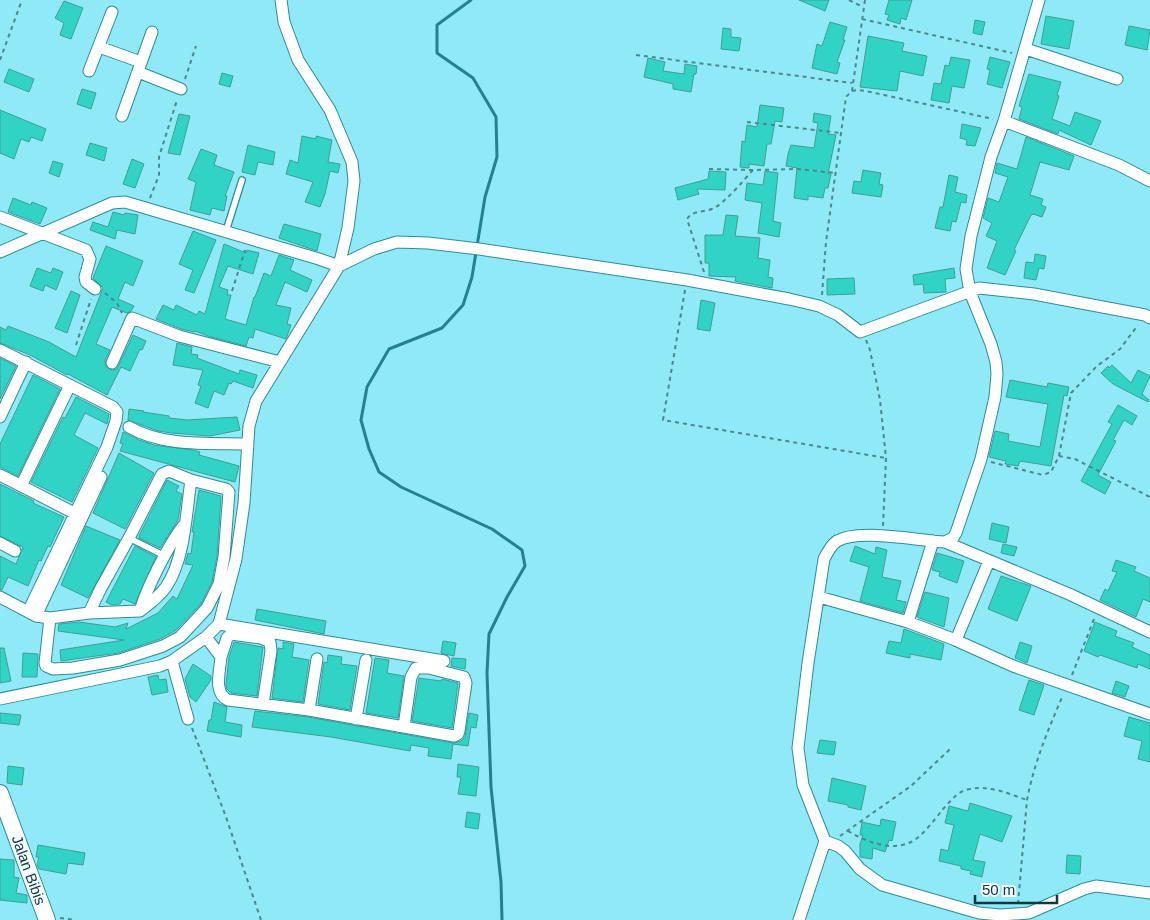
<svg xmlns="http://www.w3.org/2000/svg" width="1150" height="920" font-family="Helvetica,sans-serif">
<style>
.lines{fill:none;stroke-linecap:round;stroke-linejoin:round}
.stream{stroke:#23828e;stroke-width:3}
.building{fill:#32d3c7;stroke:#419e96}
.lane-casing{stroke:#2d8d99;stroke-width:8}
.street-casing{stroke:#2d8d99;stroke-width:13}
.secondary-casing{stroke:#2d8d99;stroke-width:18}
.path{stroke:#4a8891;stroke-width:2;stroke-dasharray:4 4;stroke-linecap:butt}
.lane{stroke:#fff;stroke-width:5.5}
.street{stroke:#fff;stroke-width:11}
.secondary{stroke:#fff;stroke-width:16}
.labels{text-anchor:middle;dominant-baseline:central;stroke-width:4;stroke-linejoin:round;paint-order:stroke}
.street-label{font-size:15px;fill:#11383e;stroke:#f3fbfc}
</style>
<rect width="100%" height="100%" fill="#8fe9f6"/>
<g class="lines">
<!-- stream -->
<path class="stream" d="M471,0L437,25V53L473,78L496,117L497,157L485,197L472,277L463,305L442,328L389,349L367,387L361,420L369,449L379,472L401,487L492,529L522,550L525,566L507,597L489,634L487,673L491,787L501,882L502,920"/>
</g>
<!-- building -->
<path class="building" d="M799,0H829L825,11Z
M889,0H912L906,20L901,18L900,24L887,20L889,15L885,14Z
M64,1L83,8L71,39L60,35L64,23L55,18Z
M1046,16L1074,21L1069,49L1041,44Z
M975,20L985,22L982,35L973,33Z
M830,22L847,27L843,40H845L837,62L840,63L837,74L812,68L817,44L822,46Z
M1129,26L1150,30L1147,50L1125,45Z
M723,28L731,29V37L741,38L739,51L721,49Z
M868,36L904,43L902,51L927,56L923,76L900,71L897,91L860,87Z
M951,57L970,60L964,88L952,86L949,103L931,100L934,83L941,84L945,65L949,66Z
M990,57L1010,62L1002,88L987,84L990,70L987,69Z
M648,58L665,62L663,71L684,74L685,64L697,66L696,74H694L691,92L673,89V84L644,77Z
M9,69L34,79L29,92L4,82Z
M222,73L233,76L230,87L219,84Z
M1029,74L1061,82L1057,95L1059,96L1052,119L1070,126L1075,112L1101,121L1091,145L1059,130L1058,134L1019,119L1022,107L1019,106Z
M82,89L96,93L91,109L77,104Z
M760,105L784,108L782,122L775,121L771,144H767L764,166L749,164V168L740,167L742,141L745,142L747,125L757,127Z
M0,110L46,129L42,141L31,137L29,142L21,139L14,159L0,153Z
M814,113L831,116L828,134L836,135L828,174H831L828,188H825L823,198L808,196V200L794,198L797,168L786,166L788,154L791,145L814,148L818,123L813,122Z
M179,114L190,116L180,155L168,153Z
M962,124L981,128L975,146L966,145L967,140L960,138Z
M302,136L316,139V136L332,140L328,162L340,164L338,173L330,171L325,194L320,207L305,202L313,182L286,174L290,160L298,163Z
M1026,137L1074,156L1069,170L1040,162L1030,195L1043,199L1041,205L1046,207L1042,217L1033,214L1031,215L1014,250L1016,251L1005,275L987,268L997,241L986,236L992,223L983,218L988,198L999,202L1008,177L995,173L997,163L1017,169Z
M90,143L107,148L104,161L86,155Z
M248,145L275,152L273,165L258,162L255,175L242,172Z
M201,149L217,155L214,165L234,172L225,196H227L224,211L212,208L210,215L190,210L196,182L188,179Z
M132,159L144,164L135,188L123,184Z
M53,161L63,164L59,177L49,173Z
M863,170L881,173L879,184L883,185L881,197L852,193L854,181L861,182Z
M709,171L726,172L725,190L697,189L699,194L678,200L675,188L708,179Z
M765,171L778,173L773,221L781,223L779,237L758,233L762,203L745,200L747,183L763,185Z
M949,175L958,177L955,192L967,195L966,203L961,202L956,222L952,221L950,231L935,228L940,207H943Z
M13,198L31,205L32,202L47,208L40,224L8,212Z
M113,212L124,215L125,213L138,215L135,234L117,230L115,239L90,230L93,222L108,227Z
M726,215L738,216L735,236L760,238L758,258L770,260L768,277L773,278L772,288L735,281L736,277L709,276V263H705V235H723Z
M284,224L321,234L317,251L279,238Z
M193,231L216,240L194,293L185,290L193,270L179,264Z
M224,244L246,253L247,250L259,253L253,274L228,266L219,287L228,290L227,295H231L225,319L246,325L254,297H255L264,273L271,276L279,255L294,260L290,270L312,280L307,292L285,282L276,305L291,308L287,324L291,325L286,339L255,329L253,338L249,337L246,346L208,336L195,331V332L181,329L156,319L163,305L174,310L176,305L197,315L199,311L205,314Z
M106,246L143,261L133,286L125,282L118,299L134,306L131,311L127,313L112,307L96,344L110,350L105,360L106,367L112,370L117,369L133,335L146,341L142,350L140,349L130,371L121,367L107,395L68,374L67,375L30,355L0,343V327L6,330L8,326L49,342L76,357L103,288L93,278Z
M1035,254L1046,256L1044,269L1039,268L1036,280L1024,278L1026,262L1034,263Z
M37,268L51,273L53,268L63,272L56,290L45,285L43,291L30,286Z
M954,268L955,278L945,279L946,292L924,293L923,284L914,285L913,275Z
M854,278L855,294L827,295V279Z
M71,291L80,295L67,333L55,328Z
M701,300L715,303L710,331L697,329Z
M177,343L192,347L191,354L198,355L197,358L239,374L240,370L257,375L253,388L233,381L231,384L229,383L224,395L214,391L208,408L195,403L201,386L198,385L203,370L173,365Z
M0,358L16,366L0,399Z
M1112,365L1131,383L1138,370L1150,376L1142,394L1149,400L1148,402L1113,384L1101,373L1108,366L1109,368Z
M33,375L60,389L18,476L0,467V444Z
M1010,380L1047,387L1048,383L1069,387L1067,396L1064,395L1051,466L1020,461L1018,466L1005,464L1006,461L989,457L995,431L1009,434L1008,441L1040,447L1048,404L1006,397Z
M76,397L109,414L107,424L85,413L74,435L98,448L72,502L31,482L63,417L65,418Z
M1118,405L1137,416L1132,425L1124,420L1113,440L1116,441L1098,475L1111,482L1105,494L1081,481L1112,424L1108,422Z
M129,409L144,411L143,412L169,416V418L187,420L237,417L240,430L210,436L172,433L158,431L128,420Z
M123,432L139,440L154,445L193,450L200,452L199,455L239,466L235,482L120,451L123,444L120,443Z
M119,453L154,473L125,529L93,513Z
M167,480L179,486L176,491L182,494L178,520L160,548L139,538V536Z
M0,484L34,501L33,503L64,517L50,547L48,546L41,561L39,560L28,586L8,577L2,590H0V556L16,564L23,547L0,536Z
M199,490L221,496L217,556L212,582L201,604L175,631L160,639L118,653L61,661L60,650L124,640L58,631L59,624L79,622L115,627L128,623L126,629L158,613L173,596L177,599L193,565L185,564L188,553L191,554L194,532H192Z
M992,523L1009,527L1006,543L989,539Z
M86,526L120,540L88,598L61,585Z
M1003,544L1017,547L1014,556L1001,553Z
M135,546L156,557L135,604L123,599L120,604L112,605L106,602Z
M855,546L875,554L876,547L887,550L882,577L901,581L896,600L906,602L903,613L860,601L869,567L850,561Z
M937,553L964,561L957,583L939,576L940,572L932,570Z
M1116,560L1136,567L1134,571L1150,578V602L1143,599L1136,617L1100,600L1105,589L1108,591L1117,572L1112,571Z
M1001,576L1031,586L1017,621L988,609Z
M925,592L949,598L944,627L917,617Z
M257,609L326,621L324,634L255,620Z
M1095,622L1117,631L1115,636L1134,643L1132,647L1150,655V669L1138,664L1137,668L1100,655L1098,657L1084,651Z
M904,629L944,644L941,660L910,654V658L886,653L889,641L901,643Z
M443,641L456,643L454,656L441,653Z
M234,642L263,647L257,696L231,693L227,689L226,685L229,657Z
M283,642L294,644L292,657L309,660L303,702L272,698L278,648L283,649Z
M1020,642L1032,646L1027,663L1015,658Z
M0,648H4L11,681L0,683Z
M23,653L38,654L37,677H22Z
M328,655L342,657L341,664L357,666L350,710L318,704L324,662L327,663Z
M375,658L389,660L387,673L404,676L398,718L366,713Z
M452,658L466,659L465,669L451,666Z
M193,664L211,676V680L196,702L190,697L185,679Z
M158,675L159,680L166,679L168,692L152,695L148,677Z
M419,678L441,681L442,679L458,683L452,728L412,721Z
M1029,680L1044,685L1034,715L1019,710Z
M1116,681L1129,686L1125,697L1112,693Z
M214,702L227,707L225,722L242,725L241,737L207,731L209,720H211Z
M255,711L308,717L453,743L461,741L465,737L469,713L478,715L476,728L471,727L468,746L453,744L451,759L428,756L429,748L411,745L410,751L331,737L252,727Z
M0,713L21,715L19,725L0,723Z
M1129,717L1150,723V762L1138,759L1142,741L1124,736Z
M820,740L836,742L834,755L817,753Z
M458,764L479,767L476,796L458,794L461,777H457Z
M8,766L24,768L22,785L7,783Z
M832,778L866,786L861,810L848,807V805L828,801Z
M970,803L1012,816L1002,842L980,834L973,860L985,862L982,877L970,874L971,871L961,869V866L939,861L941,849L948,851L954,825L945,823L949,806L968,811Z
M467,812L480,814L478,829L465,827Z
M881,819L896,822L892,841L889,840L885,852L873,848L872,859L860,857V844L863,835H860L862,822L880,826Z
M38,845L85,853L83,865L68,863L66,874L39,869L37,865L39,857H36Z
M1067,855L1081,856L1080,874L1066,873Z
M0,859L14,860V877L19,878L16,893L27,895V903L0,900Z"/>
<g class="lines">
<defs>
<path id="lane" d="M226,231L242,180
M129,538L165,556"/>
<path id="street" d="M99,47L141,62
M1026,49L1117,79
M89,71L112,12
M138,72L181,89
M122,116L152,32
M1004,121L1119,165L1150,181
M0,217L86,250L90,259L85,277L86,282L95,289
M0,252L112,203L125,202L319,259L339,266L374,249L397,242L428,243L479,249L687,280L789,299L819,306L838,315L860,332L979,288L1034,294L1145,315L1150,318
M0,350L113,407L117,412L116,421L107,447L28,612
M112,363L132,318L179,336L280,362
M0,417L26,362
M129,427C163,447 209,443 248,444
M0,475L80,516
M21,486L70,385
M945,542L1069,594L1150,632
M0,543L15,551
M0,597L36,616L50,618L89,613L140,611C149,604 159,597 166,587C185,559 186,513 191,480
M819,597L908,622L953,639L1013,666L1150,714
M140,611C147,587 168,546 183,526
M36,616L101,477
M50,618L45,663L46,666L53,669L73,668L120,660L163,646L180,637L207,608L219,584L224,557L229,492L226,489L191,480L169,471L162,474L129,538L101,588L89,613
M908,622L933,541
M219,624L444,661
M206,637L221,657C220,671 213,693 228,700L309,710L454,736L458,734L459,731L466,683L464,677L429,668H416L411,677L404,726
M956,640L989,561
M221,657L227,638L231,634L261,638L270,642L271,651L263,704
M172,661L188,719
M0,699L160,666L172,661L206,637L219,624L236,559L244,503L249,426L256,401L339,266L348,228L354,181L352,162L330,110L298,60L284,22L281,0
M309,710L317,659
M356,719L366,660
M825,841L838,846L845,851L860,869L882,885L979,913L1000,915L1029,913L1084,889L1096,886L1150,893
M799,920L825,841L803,785L798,748L808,663L824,559C827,553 831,545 837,541C860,528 918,541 945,542L953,538L956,533L981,459L995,397L997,374L996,362L991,344L970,292L966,269L971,236L991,157L1004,121L1039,0"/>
<path id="secondary" d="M0,793L47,920"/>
</defs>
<!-- lane casing -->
<use href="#lane" class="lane-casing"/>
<!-- street casing -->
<use href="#street" class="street-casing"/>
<!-- secondary casing -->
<use href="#secondary" class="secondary-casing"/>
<!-- path -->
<path class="path" d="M849,0L863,7
M862,19L1012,53
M636,55L852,83
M0,60L22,0
M185,79L196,46
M852,91L858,90L866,91L993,119
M747,122L841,133
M709,169L753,170L798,169L835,173
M150,198L159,175V157L177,100
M704,272L687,219C693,209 707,213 716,207C728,199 743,181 753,170
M685,290L663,420L886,458
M232,291L245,250
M105,293L117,303L122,313
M822,295L826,242L846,97L852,91L865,0
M866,340L870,350L880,400L886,458L883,526
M76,345L91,299
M1059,456L1071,393L1097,366L1120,349L1138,325
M991,462L1043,475L1051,472L1059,456L1075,459L1150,497
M1072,675L1094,619
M192,728L226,817L261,920
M848,831C865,841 890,852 911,842C922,837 935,819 943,809C952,800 957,791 970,789C990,785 1009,794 1027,800
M840,836L911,786L950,749
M1018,904L1027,800C1034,763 1048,730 1063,695
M60,918L76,920"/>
<!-- lane -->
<use href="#lane" class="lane"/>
<!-- street -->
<use href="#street" class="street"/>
<!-- secondary -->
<use href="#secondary" class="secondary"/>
</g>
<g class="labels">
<!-- street labels -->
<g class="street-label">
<text transform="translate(29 870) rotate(70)">Jalan Bibis</text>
</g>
</g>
<!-- scale -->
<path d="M975 895v8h82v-8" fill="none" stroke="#11383e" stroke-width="2.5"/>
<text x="982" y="895" font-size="15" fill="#11383e" stroke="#f3fbfc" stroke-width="4" paint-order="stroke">50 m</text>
</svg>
